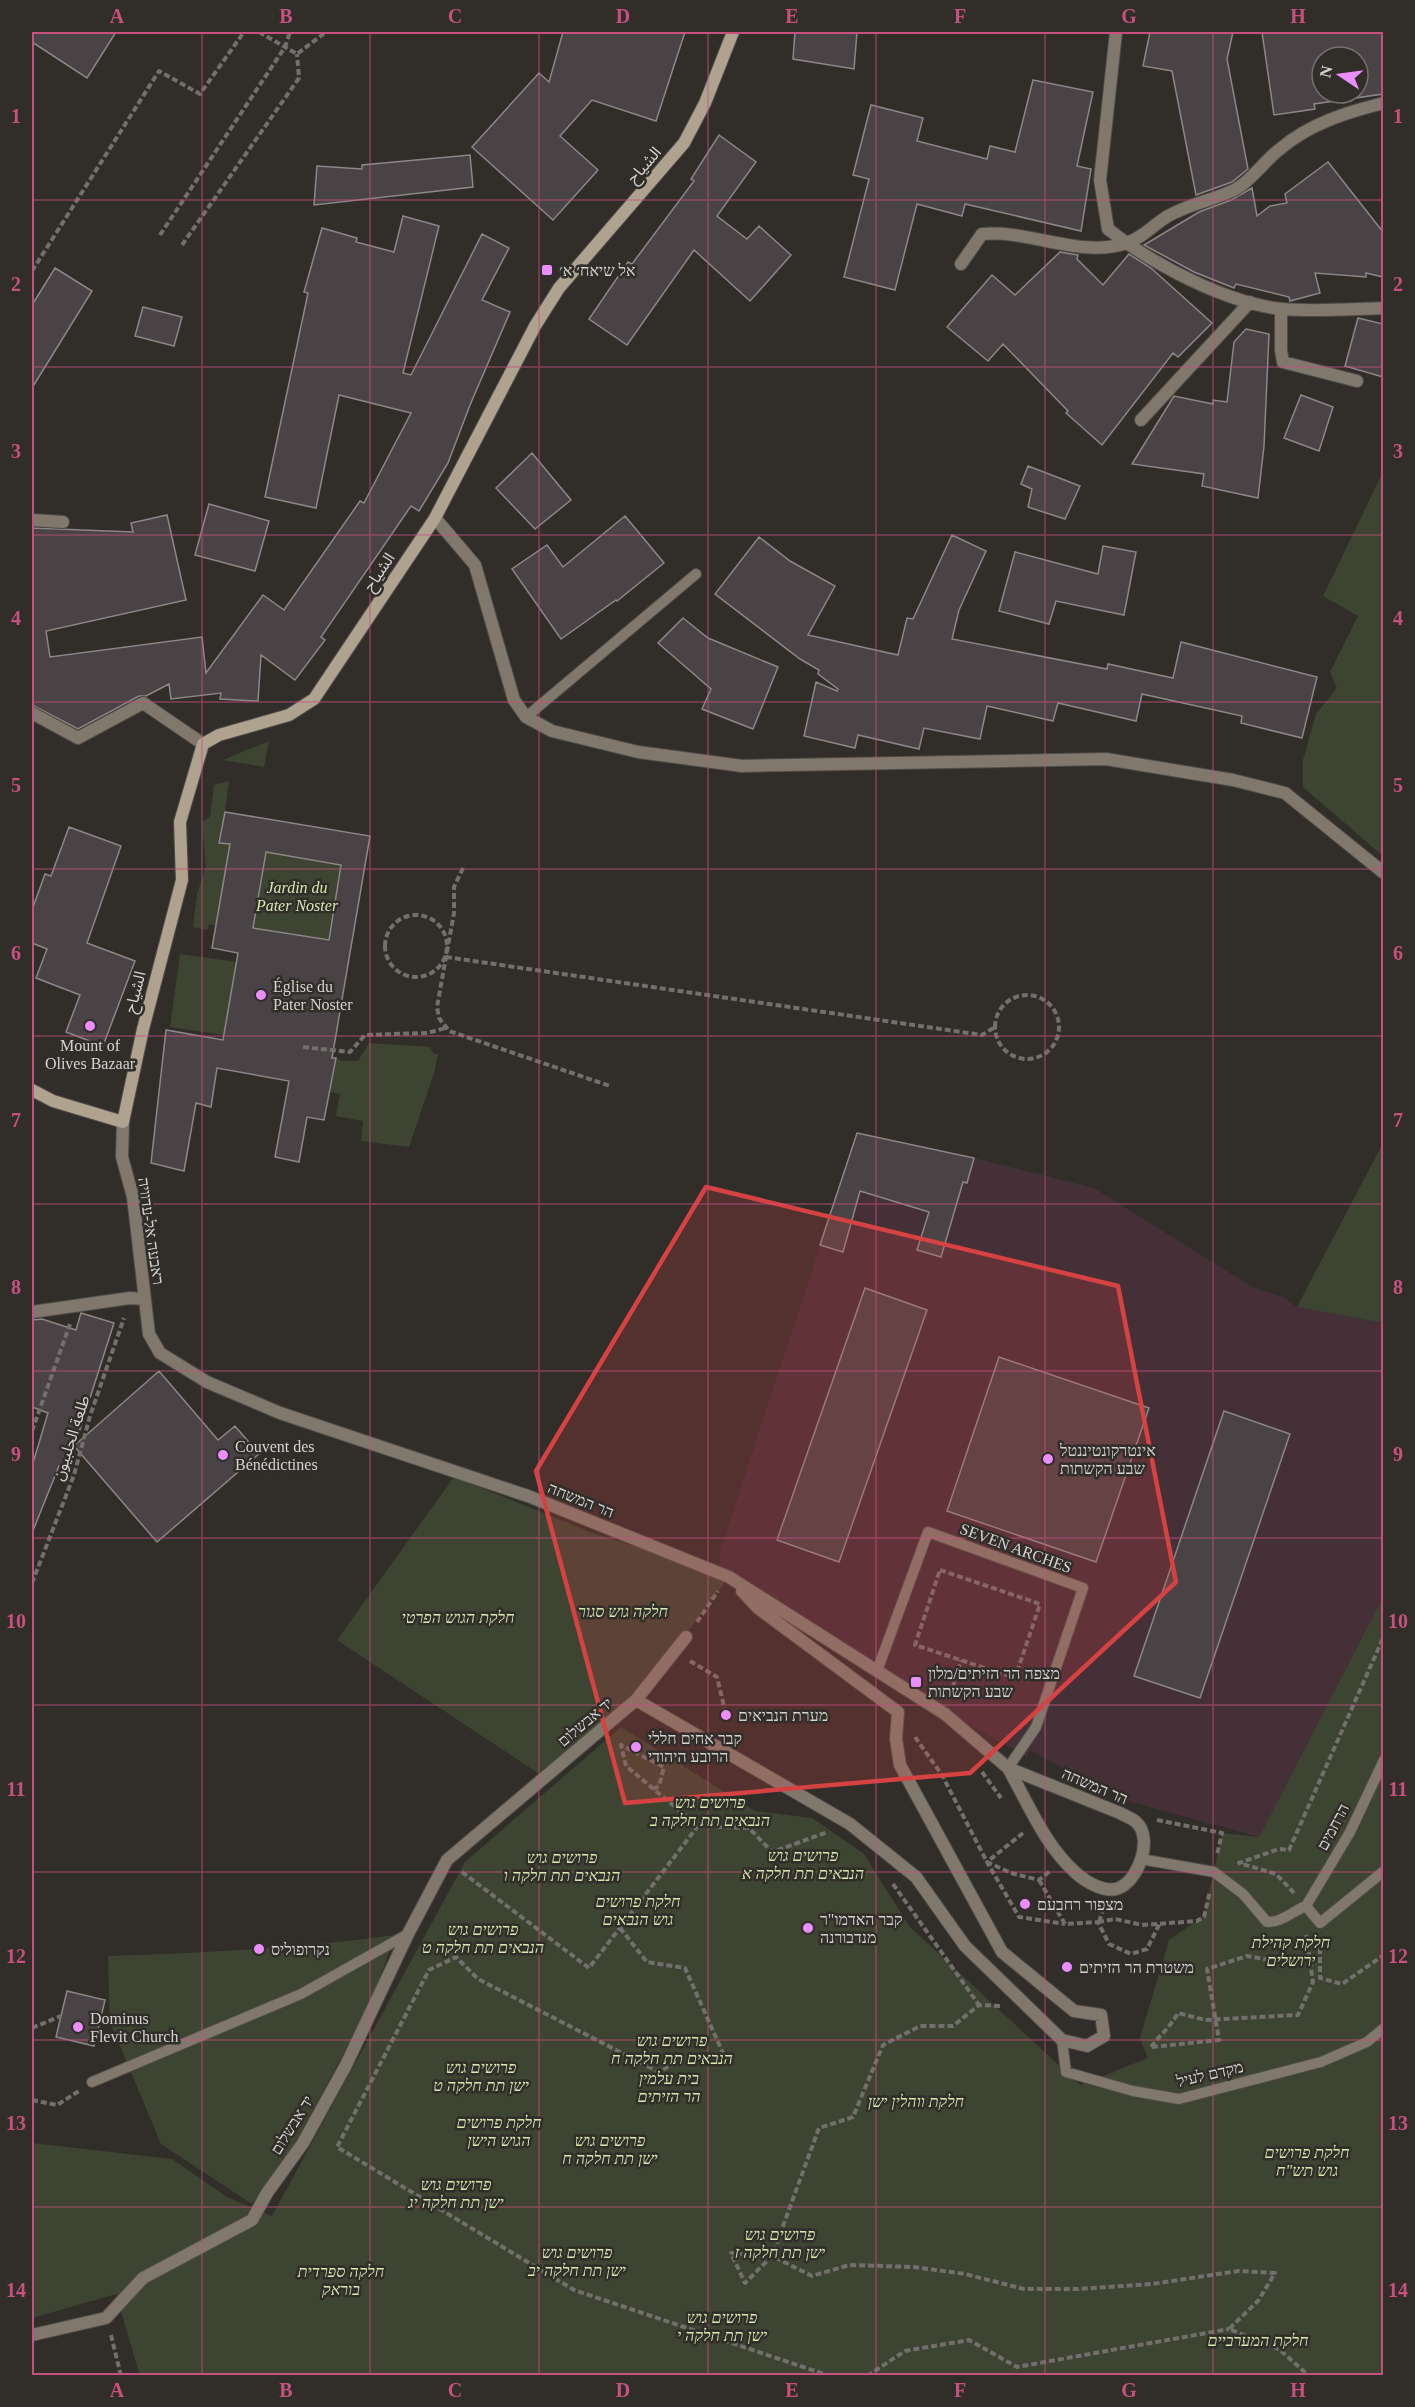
<svg xmlns="http://www.w3.org/2000/svg" width="1415" height="2407" font-family="'Times New Roman','Noto Sans Arabic',Heebo,serif">
<style>
.commercial{fill:#443036}
.green{fill:#3e4432}
.building{fill:#494345;stroke:#8d8688;stroke-width:1.5;fill-rule:evenodd}
.lines{fill:none;stroke-linecap:round;stroke-linejoin:round}
.lane-casing{stroke:#4f4c48;stroke-width:12}
.street-casing{stroke:#4f4c48;stroke-width:14}
.secondary-casing{stroke:#4f4c48;stroke-width:14}
.path{stroke:#726f6c;stroke-width:4;stroke-dasharray:6 3;stroke-linecap:butt}
.lane{stroke:#81786d;stroke-width:10}
.street{stroke:#81786d;stroke-width:12}
.secondary{stroke:#afa28f;stroke-width:12}
.marked{fill:#d64241;fill-opacity:0.2;stroke:#d64241;stroke-width:4.5;stroke-linejoin:round}
.grid{fill:none;stroke:#c8507e;stroke-width:1.5;stroke-opacity:0.55}
.poi-dot{fill:#eb8dfc;stroke:#312e2a;stroke-width:2}
.labels{text-anchor:middle;dominant-baseline:central;stroke-width:5;stroke-linejoin:round;paint-order:stroke}
.street-label{font-size:16px;fill:#d5d3d1;stroke:#312e2a}
.poi-label{font-size:16px;fill:#d5d3d1;stroke:#312e2a;text-anchor:start}
.park-label{font-size:16px;font-style:italic;fill:#d6e7af;stroke:#312e2a}
.neatline{fill:none;stroke:#c8507e;stroke-width:2}
.grid-label{font-size:20px;text-anchor:middle;font-weight:bold;fill:#c8507e}
</style>
<rect width="100%" height="100%" fill="#312e2a"/>
<!-- commercial -->
<path class="commercial" d="M857,1133L974,1158L1094,1188L1254,1288L1283,1297L1297,1307L1383,1323V1597L1259,1837L1128,1801L1064,1769L1030,1750L1027,1757L962,1721L719,1567L721,1548Z"/>
<!-- green -->
<path class="green" d="M1383,472V856L1303,787V760L1316,714L1337,688L1330,672L1358,616L1323,596Z
M269,741L264,767L223,760Z
M229,781L224,818L244,842L231,930L209,924L207,930L193,927L197,894L206,867L202,822L210,817L214,785Z
M266,852L341,865L329,940L253,928Z
M180,954L237,962L224,1035L170,1027Z
M369,1043L430,1047L434,1054H438L434,1073L409,1147L361,1141L363,1121L336,1116L340,1094L330,1092L336,1058L342,1061H358Z
M1383,1143V1323L1297,1307Z
M454,1477L593,1533L729,1577L636,1700L538,1773L337,1640Z
M1383,1597V2375L140,2376L116,2294L32,2318V2143L172,2159L227,2197L272,2216L465,1862L621,1727L755,1811L812,1818L864,1854L909,1926L1080,2085L1148,2058L1140,2038L1169,1940L1204,1916L1222,1833L1259,1837Z
M395,1935L371,2003L290,2152L252,2204L161,2144L110,2022L108,1956C204,1953 300,1948 395,1935Z"/>
<!-- building -->
<path class="building" d="M32,32H116L87,78L32,42Z
M563,32H685L656,121L592,100L560,136L598,170L553,220L472,147L539,73L549,82Z
M795,32H857L854,69L793,59Z
M1150,32H1233L1227,59L1248,169L1232,182L1196,195L1172,71L1143,66Z
M1262,32H1383V94L1314,104L1315,109L1274,115ZM1322,57H1358V93H1322Z
M1033,80L1093,92L1077,166L1091,169L1081,231L965,204L962,216L917,204L895,290L844,277L869,179L853,175L871,105L923,118L917,141L987,159L990,146L1015,152Z
M719,135L756,162L717,216L747,239L759,226L791,255L750,301L694,250L627,345L589,319L628,262L632,264L694,181L691,179Z
M470,155L473,187L314,205L317,166L362,169V165Z
M1328,162L1383,232V277L1366,273V277L1315,273L1320,293L1290,301L1289,297L1236,284L1234,288L1194,272L1144,245L1199,212L1231,200L1252,188L1257,216L1270,206L1287,203L1285,194Z
M403,216L439,226L403,373L411,375L482,234L509,248L482,300L510,312L470,405L448,463L419,511L411,506L321,637L325,640L295,680L261,655L258,701L220,699L221,693L171,699L169,684L146,696H139L78,729L32,705V528L133,532L131,523L167,515L186,600L46,631L50,657L202,637L206,673L263,595L284,610L360,501L364,503L411,413L339,395L316,508L265,497L308,293L304,292L322,228L357,238L356,242L394,252Z
M1060,252L1078,255L1077,259L1103,285L1129,254L1151,268L1212,323L1178,357L1173,353L1102,445L1066,413L1068,411L1003,344L988,361L947,327L992,275L1015,295Z
M55,268L92,291L32,388V305Z
M143,307L182,317L174,346L135,336Z
M1358,318L1383,324V377L1345,366Z
M1246,329L1269,334L1264,446L1258,498L1202,486L1204,474L1132,464L1174,396L1213,404V400L1227,402L1234,342Z
M1301,395L1333,407L1319,451L1284,438Z
M532,453L571,500L535,529L496,488Z
M1028,466L1080,486L1065,519L1028,507L1032,489L1021,484Z
M209,504L269,521L255,571L195,555Z
M625,516L664,563L617,601L616,600L561,639L512,569L547,545L563,567Z
M952,535L986,551L959,610L952,639L1107,669L1108,664L1173,678L1181,642L1317,677L1302,738L1241,723L1242,716L1142,694L1136,721L1058,703L1053,721L987,706L980,739L924,728L919,749L858,735L855,748L804,736L816,682L837,691L838,689L818,674L819,670L800,659L715,594L759,537L790,561L835,586L808,635L898,655L907,618L913,619Z
M1103,546L1136,552L1124,615L1056,601L1049,624L999,611L1015,552L1098,574Z
M683,618L708,638L778,667L753,729L702,709L711,689L658,643Z
M225,812L370,836L332,1058H336L324,1120L307,1117L299,1162L275,1157L289,1081L217,1068L211,1107L196,1103L184,1171L151,1163L166,1030L223,1040L238,953L212,948L230,844L219,843ZM266,852L341,865L329,940L253,928Z
M69,827L121,846L87,943L135,961L103,1046L66,1032L80,995L36,978L47,949L32,943V910L45,874L51,876Z
M857,1133L974,1158L967,1183L963,1182L941,1257L917,1250L929,1212L860,1191L843,1252L820,1245Z
M865,1288L927,1310L839,1562L777,1540Z
M81,1313L114,1323L75,1445L159,1371L218,1440L235,1426L259,1454L157,1542L74,1446L67,1468L59,1466L32,1533V1466L48,1413L32,1407V1320L42,1319L76,1330Z
M999,1357L1149,1408L1096,1562L947,1511Z
M1224,1411L1290,1434L1200,1698L1134,1676Z
M67,1991L105,2000L94,2046L56,2037Z"/>
<g class="lines">
<defs>
<path id="lane" d="M526,717L696,574
M877,1671L928,1532L1083,1588L1036,1727L1008,1768
M1141,1859L1214,1872L1243,1894L1267,1922C1283,1922 1291,1912 1306,1906L1320,1923L1384,1871
M1306,1906L1350,1832L1384,1760
M1062,2040L1066,2072L1133,2091L1179,2099L1321,2062L1367,2042L1384,2028
M92,2082L301,1994L408,1934"/>
<path id="street" d="M1116,32L1100,180L1108,229C1152,264 1226,303 1282,309C1316,312 1350,309 1384,308
M961,264L982,234C1028,229 1082,259 1126,243C1143,238 1154,224 1168,216C1191,203 1215,200 1236,189C1252,180 1265,160 1280,149C1309,124 1347,112 1384,103
M1281,309V350L1283,362L1357,381
M1141,420L1250,302
M435,518L475,565L514,700L526,717L552,731L638,752L742,766L1106,759L1233,780L1285,793L1384,873
M32,520L63,522
M32,713L78,738L143,703L203,744
M123,1122L122,1157L133,1197L149,1334L160,1353L207,1382L280,1413L528,1496L729,1577L945,1714L1008,1768L1120,1813C1125,1816 1132,1818 1136,1822C1153,1837 1140,1877 1121,1887C1107,1895 1086,1882 1076,1873C1045,1846 1028,1803 1008,1768
M32,1312L130,1298L144,1299
M636,1700L850,1824L916,1877L965,1946L1062,2040L1087,2046L1104,2036L1101,2015L1074,2011L1002,1952L900,1765L896,1739L898,1712L758,1608L742,1591
M32,2335L106,2318L143,2278L252,2220L267,2193L303,2143L346,2065L408,1934L447,1860L636,1700L686,1637"/>
<path id="secondary" d="M32,1090L53,1101L123,1122L143,1029L182,880L180,822L203,744L219,735L289,715L314,699L435,518L535,326L559,288L684,143L705,103L733,32"/>
</defs>
<!-- lane casing -->
<use href="#lane" class="lane-casing"/>
<!-- street casing -->
<use href="#street" class="street-casing"/>
<!-- secondary casing -->
<use href="#secondary" class="secondary-casing"/>
<!-- path -->
<path class="path" d="M259,32L297,54L326,32
M160,235L285,47L290,32
M182,245L299,78L297,54
M32,271L159,71L200,94L244,32
M463,868L454,887V913L437,1007L439,1018L449,1031L610,1086
M385 946a31 31 0 1 1 62 0a31 31 0 1 1-62 0Z
M446,957L982,1035L995,1027
M995 1027a32 32 0 1 1 64 0a32 32 0 1 1-64 0Z
M303,1047L350,1052L365,1035L427,1033L446,1028
M32,1431L70,1324
M940,1570L1040,1604L1015,1678L915,1645Z
M32,1583L74,1475L90,1416L124,1318
M697,1622L718,1591
M690,1661L717,1677L726,1715
M950,1696L961,1660
M915,1737L942,1775L987,1862L1011,1873L1039,1880L1050,1871
M982,1772L1001,1798
M1157,1820L1222,1833L1217,1855
M698,1826L749,1828L772,1852L828,1832
M1023,1833L987,1862L1019,1917L1065,1924
M462,1872L589,1968L698,1826L626,1766L621,1745L664,1767L659,1786L653,1789
M1039,1880L1065,1924L1098,1922L1109,1944L1131,1954L1147,1949L1160,1923
M893,1884L979,2005
M1294,1893L1276,1874L1239,1863L1279,1849L1289,1850L1384,1636
M1098,1922L1115,1919L1142,1925L1197,1921L1204,1917L1210,1891
M1099,1922L1104,1906
M620,1928L647,1962L685,1968L726,2060L685,2057L659,2072L478,1979L456,1957L429,1970L337,2147L574,2290L830,2376
M1320,1939V1978L1342,1984L1384,1955
M1000,2006L979,2005L953,2026H920L883,2045L853,2117L819,2128L772,2256L745,2283L731,2253L772,2256L812,2276L849,2265L914,2267L965,2274L1024,2289H1078L1152,2284L1238,2271L1275,2273L1258,2301L1229,2329L1279,2349L1309,2376
M32,2028L61,2016
M1151,2047C1160,2035 1171,2026 1178,2013L1205,2020L1298,2015L1313,1982L1306,1935
M1152,2047L1219,2040L1207,1969L1247,1956L1292,1964L1317,1939
M32,2100L57,2105L79,2091
M111,2335L121,2376
M867,2376L905,2351L969,2340L1017,2367L1229,2329"/>
<!-- lane -->
<use href="#lane" class="lane"/>
<!-- street -->
<use href="#street" class="street"/>
<!-- secondary -->
<use href="#secondary" class="secondary"/>
</g>
<!-- marked area -->
<path class="marked" d="M706,1187L1118,1286L1176,1582L970,1773L625,1803L536,1471Z"/>
<!-- grid -->
<path class="grid" d="M202,32V2376M370,32V2376M539,32V2376M708,32V2376M876,32V2376M1045,32V2376M1213,32V2376M32,200H1384M32,367H1384M32,535H1384M32,702H1384M32,869H1384M32,1036H1384M32,1204H1384M32,1371H1384M32,1538H1384M32,1705H1384M32,1872H1384M32,2040H1384M32,2207H1384"/>
<!-- markers -->
<g class="poi-dot">
<rect x="541" y="264" width="12" height="12" rx="3"/>
<circle cx="261" cy="995" r="6"/>
<circle cx="90" cy="1026" r="6"/>
<circle cx="223" cy="1455" r="6"/>
<circle cx="1048" cy="1459" r="6"/>
<rect x="910" y="1676" width="12" height="12" rx="3"/>
<circle cx="726" cy="1715" r="6"/>
<circle cx="636" cy="1747" r="6"/>
<circle cx="1025" cy="1904" r="6"/>
<circle cx="808" cy="1928" r="6"/>
<circle cx="259" cy="1949" r="6"/>
<circle cx="1067" cy="1967" r="6"/>
<circle cx="78" cy="2027" r="6"/>
</g>
<g class="labels">
<!-- street labels -->
<g class="street-label">
<text transform="translate(644 165) rotate(-49)">الشياح</text>
<text transform="translate(379 572) rotate(-56)">الشياح</text>
<text transform="translate(135 992) rotate(-75)">الشياح</text>
<text transform="translate(151 1231) rotate(82)">ראבעה אל-עדוויה</text>
<text transform="translate(71 1438) rotate(-72)">طلعة الحلبيون</text>
<text transform="translate(581 1500) rotate(22)">הר המשחה</text>
<text transform="translate(1016 1548) rotate(20)">SEVEN ARCHES</text>
<text transform="translate(585 1722) rotate(-40)">יד אבשלום</text>
<text transform="translate(1095 1786) rotate(23)">הר המשחה</text>
<text transform="translate(1333 1827) rotate(-62)">הרחמים</text>
<text transform="translate(1210 2074) rotate(-13)">מקדם לעיל</text>
<text transform="translate(292 2125) rotate(-58)">יד אבשלום</text>
</g>
<!-- poi labels -->
<g class="poi-label">
<text x="559" y="270">אל שיאח׳ א׳</text>
<text x="273" y="986">Église du<tspan x="273" dy="18">Pater Noster</tspan></text>
<text x="90" y="1045" text-anchor="middle">Mount of<tspan x="90" dy="18">Olives Bazaar</tspan></text>
<text x="235" y="1446">Couvent des<tspan x="235" dy="18">Bénédictines</tspan></text>
<text x="1060" y="1450">אינטרקונטיננטל<tspan x="1060" dy="18">שבע הקשתות</tspan></text>
<text x="928" y="1673">מצפה הר הזיתים/מלון<tspan x="928" dy="18">שבע הקשתות</tspan></text>
<text x="738" y="1715">מערת הנביאים</text>
<text x="648" y="1738">קבר אחים חללי<tspan x="648" dy="18">הרובע היהודי</tspan></text>
<text x="1037" y="1904">מצפור רחבעם</text>
<text x="820" y="1919">קבר האדמו"ר<tspan x="820" dy="18">מנדבורנה</tspan></text>
<text x="271" y="1949">נקרופוליס</text>
<text x="1079" y="1967">משטרת הר הזיתים</text>
<text x="90" y="2018">Dominus<tspan x="90" dy="18">Flevit Church</tspan></text>
</g>
<!-- park labels -->
<g class="park-label">
<text x="297" y="887">Jardin du<tspan x="297" dy="18">Pater Noster</tspan></text>
<text x="623" y="1611">חלקה גוש סגור</text>
<text x="458" y="1617">חלקת הגוש הפרטי</text>
<text x="710" y="1802">פרושים גוש<tspan x="710" dy="18">הנבאים תת חלקה ב</tspan></text>
<text x="803" y="1855">פרושים גוש<tspan x="803" dy="18">הנבאים תת חלקה א</tspan></text>
<text x="562" y="1857">פרושים גוש<tspan x="562" dy="18">הנבאים תת חלקה ו</tspan></text>
<text x="638" y="1901">חלקת פרושים<tspan x="638" dy="18">גוש הנבאים</tspan></text>
<text x="483" y="1929">פרושים גוש<tspan x="483" dy="18">הנבאים תת חלקה ט</tspan></text>
<text x="1291" y="1942">חלקת קהילת<tspan x="1291" dy="18">ירושלים</tspan></text>
<text x="672" y="2040">פרושים גוש<tspan x="672" dy="18">הנבאים תת חלקה ח</tspan></text>
<text x="481" y="2067">פרושים גוש<tspan x="481" dy="18">ישן תת חלקה ט</tspan></text>
<text x="669" y="2078">בית עלמין<tspan x="669" dy="18">הר הזיתים</tspan></text>
<text x="916" y="2101">חלקת ווהלין ישן</text>
<text x="499" y="2122">חלקת פרושים<tspan x="499" dy="18">הגוש הישן</tspan></text>
<text x="610" y="2140">פרושים גוש<tspan x="610" dy="18">ישן תת חלקה ח</tspan></text>
<text x="1307" y="2152">חלקת פרושים<tspan x="1307" dy="18">גוש תש"ח</tspan></text>
<text x="456" y="2184">פרושים גוש<tspan x="456" dy="18">ישן תת חלקה יג</tspan></text>
<text x="780" y="2234">פרושים גוש<tspan x="780" dy="18">ישן תת חלקה ז</tspan></text>
<text x="577" y="2252">פרושים גוש<tspan x="577" dy="18">ישן תת חלקה יב</tspan></text>
<text x="341" y="2271">חלקה ספרדית<tspan x="341" dy="18">בוראק</tspan></text>
<text x="722" y="2317">פרושים גוש<tspan x="722" dy="18">ישן תת חלקה י</tspan></text>
<text x="1258" y="2340">חלקת המערביים</text>
</g>
</g>
<!-- border -->
<rect width="1415" height="2407" fill="none" stroke="#312e2a" stroke-width="66"/>
<!-- north arrow -->
<g transform="translate(1340 75) rotate(283)"><circle r="28" fill="#312e2a" stroke="#73706d" stroke-width="1.5"/>
<path d="M0-4.5L10 22L0 15L-10 22Z" fill="#eb8dfc"/>
<text y="-9" font-size="16" font-weight="bold" text-anchor="middle" fill="#d5d3d1">N</text>
</g>
<rect x="33" y="33" width="1349" height="2341" class="neatline"/>
<g class="grid-label">
<text x="117" y="23">A</text>
<text x="286" y="23">B</text>
<text x="455" y="23">C</text>
<text x="623" y="23">D</text>
<text x="792" y="23">E</text>
<text x="960" y="23">F</text>
<text x="1129" y="23">G</text>
<text x="1298" y="23">H</text>
<text x="16" y="123">1</text>
<text x="1398" y="123">1</text>
<text x="16" y="291">2</text>
<text x="1398" y="291">2</text>
<text x="16" y="458">3</text>
<text x="1398" y="458">3</text>
<text x="16" y="625">4</text>
<text x="1398" y="625">4</text>
<text x="16" y="792">5</text>
<text x="1398" y="792">5</text>
<text x="16" y="960">6</text>
<text x="1398" y="960">6</text>
<text x="16" y="1127">7</text>
<text x="1398" y="1127">7</text>
<text x="16" y="1294">8</text>
<text x="1398" y="1294">8</text>
<text x="16" y="1461">9</text>
<text x="1398" y="1461">9</text>
<text x="16" y="1628">10</text>
<text x="1398" y="1628">10</text>
<text x="16" y="1796">11</text>
<text x="1398" y="1796">11</text>
<text x="16" y="1963">12</text>
<text x="1398" y="1963">12</text>
<text x="16" y="2130">13</text>
<text x="1398" y="2130">13</text>
<text x="16" y="2297">14</text>
<text x="1398" y="2297">14</text>
<text x="117" y="2397">A</text>
<text x="286" y="2397">B</text>
<text x="455" y="2397">C</text>
<text x="623" y="2397">D</text>
<text x="792" y="2397">E</text>
<text x="960" y="2397">F</text>
<text x="1129" y="2397">G</text>
<text x="1298" y="2397">H</text>
</g>
</svg>
